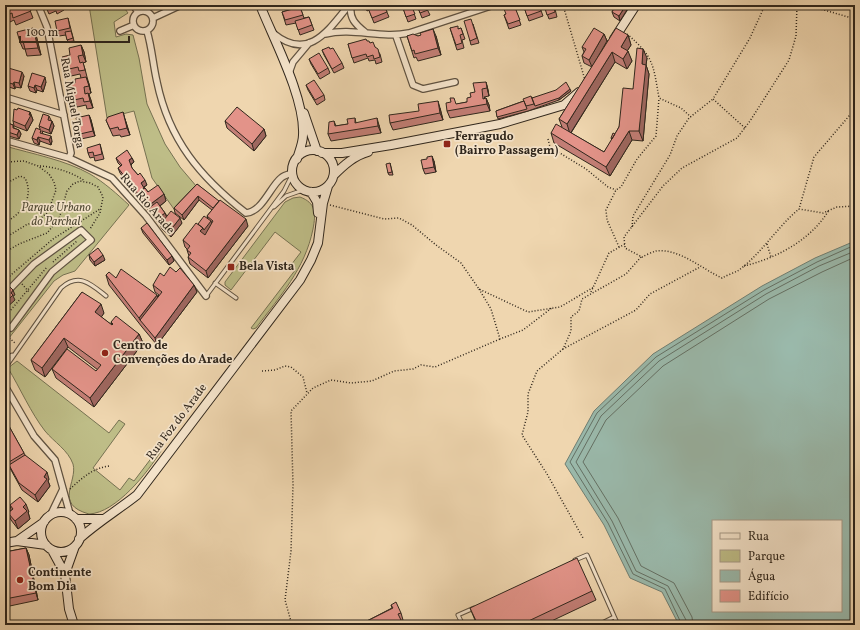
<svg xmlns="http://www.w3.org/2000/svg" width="860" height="630" font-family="Vollkorn,serif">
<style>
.green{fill:#bebd87;stroke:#767252}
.water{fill:#9ab9ab;stroke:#6f7e72;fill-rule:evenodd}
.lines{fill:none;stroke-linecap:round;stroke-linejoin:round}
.shore{stroke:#647064;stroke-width:1}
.lane-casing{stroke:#5f5241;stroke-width:5}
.street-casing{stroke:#5f5241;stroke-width:8}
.secondary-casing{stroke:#2f261c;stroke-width:10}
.path{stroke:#2f261c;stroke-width:1.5;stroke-dasharray:1 2;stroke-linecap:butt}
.lane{stroke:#f5e4cb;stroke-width:3}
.street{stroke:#f5e4cb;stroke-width:5.5}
.secondary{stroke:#f5e4cb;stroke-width:8}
.wall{fill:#c37e76;stroke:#2f261c}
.shaded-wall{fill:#9f6760;stroke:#2f261c}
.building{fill:#e39389;stroke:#2f261c}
.poi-dot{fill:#8f2418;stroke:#f5e4cb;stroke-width:1.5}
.labels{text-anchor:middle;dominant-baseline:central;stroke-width:3.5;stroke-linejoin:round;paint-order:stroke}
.street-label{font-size:12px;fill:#2f261c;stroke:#f5e4cb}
.poi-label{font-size:12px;font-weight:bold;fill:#2f261c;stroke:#f5e4cb;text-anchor:start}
.park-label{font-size:12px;font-style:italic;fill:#534c37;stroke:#f5e4cb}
</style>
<rect width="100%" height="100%" fill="#efd6af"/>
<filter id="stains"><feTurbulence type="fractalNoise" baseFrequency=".005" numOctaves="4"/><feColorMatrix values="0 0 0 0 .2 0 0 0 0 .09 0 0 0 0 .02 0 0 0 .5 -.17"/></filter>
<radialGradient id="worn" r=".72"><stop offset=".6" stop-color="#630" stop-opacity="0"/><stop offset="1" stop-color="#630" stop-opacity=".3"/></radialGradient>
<!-- green -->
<path class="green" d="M89,5H122L128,13L114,22L116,37L126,34L133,35L139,58L147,104L165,144L180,167L197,187L176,212L152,178L134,111L107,118Z
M5,146C33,154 65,160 90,174C105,183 117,194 129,205L75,271L63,275L54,281L5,343Z
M300,197C316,203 316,213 313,229C305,269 280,296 256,328L253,329L251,328L296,269L291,265L301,252L275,232L231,290L225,285V282L285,202L293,198Z
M17,361L109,433L119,420L125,424L93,468L120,490L129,478L134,481L159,448L161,451C148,472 116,513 89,514C53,504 78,482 73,464C68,450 54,442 45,431C31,413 20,388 8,368Z"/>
<!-- water -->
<path class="water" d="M855,241V625H679L662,592L630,578L604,525L565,464L594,411L653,354L762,286L815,258ZM713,521H841V611H713Z"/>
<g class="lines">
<!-- shore -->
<path class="shore" d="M682,625L665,589L633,574L608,523L570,462L597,413L656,357L764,290L817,262L855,245
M687,625L686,620L668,586L636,571L612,521L576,462L601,416L659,361L766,294L819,266L855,251
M693,625L692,617L674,583L641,566L618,518L583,462L606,420L663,366L769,299L822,272L855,257"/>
<defs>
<path id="lane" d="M274,207L286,196L303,190
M215,283L236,298
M206,296L284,191L293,173
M5,359L12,355
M5,368L61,288C79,272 91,284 106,296
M575,560L587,555L618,625
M463,625L458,615L474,608
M598,625L614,617"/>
<path id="street" d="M38,5L47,27L71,153L69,158
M133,5L138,12
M351,5C349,18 355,24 365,32
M133 21a10 10 0 1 1 20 0a10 10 0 1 1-20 0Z
M153,18L181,5
M120,31L134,25
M147,31C152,48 153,65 157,82C169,140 200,177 246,213C262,212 270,187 281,178C284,175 289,174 293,173
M273,33C308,62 328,31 349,5
M325,34C354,27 380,39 409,33L494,5
M396,36L413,85L423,89L455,82
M289,73L293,62L309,43
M5,97L64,115
M5,140L69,158L112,178L146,216L206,296
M5,294L34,264L81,230L91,240L52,272L11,328L5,324
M5,386L34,436L55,460L70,514
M50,516L63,489"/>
<path id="secondary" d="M260,5C274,40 305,98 303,135C303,143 299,152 297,159
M614,39L636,5
M304,113L317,151
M292 171a21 21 0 1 1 42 0a21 21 0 1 1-42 0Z
M322,153H342L391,145L500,124L564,105L579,92
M334,175C344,165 354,156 368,152
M311,192L317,202L318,213
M41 532a20 20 0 1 1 40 0a20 20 0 1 1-40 0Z
M76,519H102
M79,539C98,522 118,510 137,495L300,280L311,260L318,243L323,203L328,186
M17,541L44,522
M5,543L17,541L46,545
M52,550L65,574L69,609L74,625
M65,574L75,546"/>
</defs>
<!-- lane casing -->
<use href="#lane" class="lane-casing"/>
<!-- street casing -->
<use href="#street" class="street-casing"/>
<!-- secondary casing -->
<use href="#secondary" class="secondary-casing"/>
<!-- path -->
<path class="path" d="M563,5L585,80
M797,5L796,36L789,60L750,121L737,138L682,168L663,186L624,237L625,248L642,257C646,255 652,252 656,251C679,248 702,269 722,278C727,275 734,273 739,270C762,253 777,227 799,209
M807,5L855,19
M627,34C654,57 653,64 659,98L681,108L691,117
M855,109L814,157L799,209L823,213L837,207L855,206
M745,128L713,99L750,38L765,5
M548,139L550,147L586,169L608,187L616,190
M5,162L24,161L38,166L49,174L54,182L56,190L48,212L39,220L26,225L5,238
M40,166C56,167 71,172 85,181
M5,184L20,176L25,178C34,196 23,214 5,222
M330,205L384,219L399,218L412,225L436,245L461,263L479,289L528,312L560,307L594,287
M632,227L633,216L670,155L677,136L689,118L713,99
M767,244L771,257
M619,247L607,220L606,210L616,190L621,187L637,159L656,136L659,98
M5,252L19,244L47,233L59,219L67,191L73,184L80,181L90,183L98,187L103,197L100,213L90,229
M641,257L626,274L582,299L579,311L571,317V331L563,349L636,310L650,294L700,267
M53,262L77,241
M744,266C777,258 811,240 829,210
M5,280L53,239L100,209
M22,284L30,293
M479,289L491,309L500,339L523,330L553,307
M591,292L609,253L625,244
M5,317L47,267
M5,334L16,344
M563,349L537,371L528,394V412L522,435L547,474L583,538
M262,371L275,370L285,366L291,367L303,377L307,393
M70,489C82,478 93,468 109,466
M292,625L285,600L291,551L293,485L291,411L313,388L331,380L351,383L372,381L394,371L413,369L421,365L435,367L500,339"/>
<!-- lane -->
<use href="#lane" class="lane"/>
<!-- street -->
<use href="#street" class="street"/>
<!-- secondary -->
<use href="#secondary" class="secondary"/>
</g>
<!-- wall -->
<path class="wall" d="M28,5L33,18L16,25L14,20L10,22L9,19L6,20L5,19V6Z
M45,5H62L64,10L57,14L56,11L49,14Z
M365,5H384L389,17L374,23L369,10L367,11Z
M402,5H411L416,19L408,22Z
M417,5H432L426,7L430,15L422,18Z
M445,5H453L454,7L447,9Z
M514,5L521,25L509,29L504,15L506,14Z
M539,5L543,16L529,21L524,7Z
M544,5H554L557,17L549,19Z
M616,5L620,21L614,17L612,12Z
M300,7L304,18L309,17L314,30L300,35L296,23L286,25L282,12Z
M68,18L74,41L68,42L66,35L59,36L57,31Z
M473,24L479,43L471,45L470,41Z
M33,28L36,35L41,55L27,56L25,49H23L20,42Z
M450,28L458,29L461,28L465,39L462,40L464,48L457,50Z
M604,34L607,41L628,35L631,45L627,51L632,61L627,69L615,62L571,133L604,152L612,140L611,138L615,134L619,127L633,89L647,58L646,65L649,74L643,141L632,140L610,176L554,143L551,133L562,127L559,119L592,67L584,63L582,56L584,52L582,47Z
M407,36H436L441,55L418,61L416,57L414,58Z
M367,41L370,43L375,47L380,54L382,62L376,64L375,60L369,61L368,58L354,63L348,44Z
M81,45L84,52L86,62L83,63L85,69L87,77L89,84L91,93L89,94L93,108L87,109L86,105L77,107L75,102L71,103L69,95L75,83L81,78L80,74L71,76L69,71H66L63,64L70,55Z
M330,49L342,63L344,68L334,73L324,55L322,50Z
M309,59L328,68L330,73L320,79L311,64Z
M5,67L24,76L21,88L15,87V89L6,86Z
M46,82L43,92L37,90L36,93L30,91L28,86Z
M486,82L488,90L489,96L484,97L485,98H486L489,105L490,111L450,118L447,111L457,104L467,102L475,92Z
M306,85L324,95L325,100L317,105L308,90Z
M571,91L559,100L528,111L498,119L496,111L532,98Z
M440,108L443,120L393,130L390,123Z
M17,110L30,112L33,120L27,131L14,126L13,121Z
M89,115L91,120L95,136L81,139L80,134Z
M49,116L54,126L51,134L42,131L43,134L52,141L51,145L40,141L39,145L34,143L32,138L40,129L39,126Z
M355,118L356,123L379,125L381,133L331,141L328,134L334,121L336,126L348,124Z
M125,119L130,135L121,137L120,135L113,136L106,120Z
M225,121L264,129L266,136L254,151L227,128Z
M5,122L13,125L14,128L19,130L21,134L19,139L5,135Z
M100,144L104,159L95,161L94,157L90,158L88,153Z
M116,158H132L134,162L131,165L132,168L138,175L147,185L144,187L148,192L164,194L166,201L160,206L165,213L167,216L182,223L171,237L162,229L160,225L164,220L159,224L120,173L118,168L121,166L118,163Z
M427,159L434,161L436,172L425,174L423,169Z
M390,163L393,175H389L388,173Z
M197,184L248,226L208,278L190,264L188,257L189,256L187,250V249L185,247L183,240L198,224L208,219L207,216L212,210L199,200L184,220L175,213L174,208Z
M141,228L172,256L174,261L169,265L143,233Z
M89,255L105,260L95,266L90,260Z
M176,272L194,285L197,292L157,345L142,327L109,285L106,275L116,278L157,297L159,295L155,292L153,285L164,276Z
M82,292L104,313L101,317L112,325L111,322L139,334L143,343L94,407L56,378L52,369L96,371L98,370L68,347L45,377L35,370L31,360Z
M5,419L25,455L49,479L48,481L50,486L38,502L22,490L5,459Z
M5,474L8,489L5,490Z
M10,505L29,512H28L30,519L18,529L11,520L8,513L11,510Z
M26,548L29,555L38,600L5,607V552Z
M592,591L596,600L543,625H477L470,608Z
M391,605L401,613L403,620L402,621L403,625H366L365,622L392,608Z"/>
<!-- shaded-wall -->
<path class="shaded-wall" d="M317,5H325L319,9Z
M626,5H630L620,21L619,16Z
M33,28L36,35L41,55L38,48Z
M433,29L436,36L441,55L438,48Z
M604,34L607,41L592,67L589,60Z
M628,35L631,45L624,56L621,47Z
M81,45L84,52L86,62L83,55Z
M643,49L647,58L646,65L649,74L643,141L639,131L642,64Z
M628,51L632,61L627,69L623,59Z
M612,52L615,62L570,134L567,124Z
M22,72L24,76L21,88L19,83Z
M45,77L46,82L43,92L41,87Z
M86,77L89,84L91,93L89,86Z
M14,82L15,87V89L13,84Z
M486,82L488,90L489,96L487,88Z
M35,85L37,90L36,93L34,88Z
M570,89L571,91L559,100V98Z
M88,93L91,100L93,108L90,101Z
M486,98L489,105L490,111L487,104Z
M438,101L440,108L443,120L440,113Z
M30,112L33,120L27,131L25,126Z
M123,112L125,119L130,135L127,128Z
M89,115L91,120L95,136L93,131Z
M377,118L379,125L381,133L378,126Z
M52,121L54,126L51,134L49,130Z
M264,129L266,136L254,151L252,144Z
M19,130L21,134L19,139L17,135Z
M629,131L632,140L610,176L606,167Z
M51,136L52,141L51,145L49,140Z
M38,137L40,141L39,145L37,140Z
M432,156L434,161L436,172L434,167Z
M132,158L134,162L130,165L129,160Z
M145,180L147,185L142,188L141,183Z
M164,194L166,201L152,212L148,206Z
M198,196L199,200L184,220L182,215Z
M165,213L167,218L159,224L157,219Z
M180,218L182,223L171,237L169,232Z
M246,219L248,226L208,278L206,271Z
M211,221L213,226L203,238L200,231Z
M103,255L105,260L95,266L94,262Z
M172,256L174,261L169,265L167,260Z
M194,285L197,292L157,345L155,338Z
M13,290L15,295L13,296L15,300L5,309V303L11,293Z
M157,295L160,304L140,320L139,318Z
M101,304L104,313L98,322L95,312Z
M139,334L143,343L94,407L90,398Z
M64,338L68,347L45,377L42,368Z
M47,472L49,479L48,481L50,486L38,502L35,495L44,477Z
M5,474L8,489L5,480Z
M26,504L29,512H28L30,519L18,529L15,521L23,507Z
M26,548L29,555L38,600L36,593Z"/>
<!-- building -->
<path class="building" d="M6,5H28L31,11L13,18L12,13L7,15L6,12H5V6Z
M45,5H62L63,6L56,9L54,6L47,9Z
M377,5H384L387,12L372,18L368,8Z
M402,5H411L415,14L406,17Z
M417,5H426L428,10L420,13Z
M512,5H514L520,20L508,24L504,15L506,14L504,9Z
M529,5H539L541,11L527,16L524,7Z
M544,5H553L555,12L547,15Z
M616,5H626L619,16L612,12Z
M300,7L303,15L285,20L282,12Z
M309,17L312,25L298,30L295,21Z
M68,18L70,28L57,31L55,21Z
M471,19L477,38L470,41L464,21Z
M458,26V29L461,28L463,34L460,35L462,43L456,45L450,28Z
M33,28L38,48L25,49L23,41L20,42L17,32Z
M594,28L604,34L589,60L582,56L586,49L582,47Z
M616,28L628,35L621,47L628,51L623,59L612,52L567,124L559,119Z
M433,29L438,48L415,54L414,50L412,51L407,36L413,34L418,36L421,35L420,33Z
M71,31L73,38L67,40L65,32Z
M366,39L367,41H369L370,43L373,42L375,47L378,49L380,57L374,59L373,55L367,57L366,54L352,58L348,44Z
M81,45L83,55L78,56L80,63L83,62L85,70L79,71L78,67L69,69L68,63L63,64L62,57L70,55L69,48Z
M329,47L330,49L333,48L342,63L332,69L322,50Z
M637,48L643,49L642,64L646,65L639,131H629L606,167L551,133L556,124L604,152L619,127L623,88L633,89Z
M319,53L328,68L318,74L309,59Z
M5,67L22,72L19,83L14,82L13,84L5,82V77L6,74H5Z
M32,73L45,77L41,87L35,85L34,88L28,86Z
M86,77L89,86L84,87L85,94L88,93L90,101L84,102L83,98L74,100L73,94L69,95L66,85L75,83V79Z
M314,80L324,95L315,100L306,85Z
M486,82L487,88L482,89L483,99L486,98L487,104L447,111L446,103L451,102L450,98H454L456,104L467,102V98L471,97L470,93L475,92L473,83Z
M566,82L570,89L559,98L535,106L532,98L556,90Z
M531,96L534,104L526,106L523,99Z
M438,101L440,113L390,123L389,115L419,111L418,104Z
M524,101L527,109L497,117L496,111Z
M237,107L264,129L252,144L225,121Z
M18,108L30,112L29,115H31L25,126L13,121L14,109L17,110Z
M123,112L127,128L119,130L118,127L110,129L106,120L108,117Z
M43,114L49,116L48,120L52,121L49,130L39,126Z
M89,115L93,131L80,134L76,118Z
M355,118V123L377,118L378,126L328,134L329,122L334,121L335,126L348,124L347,119Z
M5,122L13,125V128L19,130L17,135L5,131Z
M36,128L41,130L40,133L51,136L49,140L38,137L37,140L32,138Z
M613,133L615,134L612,139L611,138Z
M100,144L102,154L94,156L93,152L88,153L87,148Z
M127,150L132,158L129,160L132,168L138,175L140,173L145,180L141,183L144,188L138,193L139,195L118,168L122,165L116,158Z
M432,156L434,167L423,169L421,160L427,159V157Z
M390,163L392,172L388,173L386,164Z
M197,184L219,201L213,208L198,196L182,215L174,208Z
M158,185L164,194L148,206L138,193L145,188L148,192Z
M220,200L246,219L206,271L188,257L191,253L187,250L190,246L183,240L196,223L203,228L200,231L205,235L213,221L207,216Z
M157,202L165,213L157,219L149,208Z
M171,211L180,218L169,232L160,225Z
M204,216L211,221L204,230L203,228L198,224Z
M147,223L172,256L167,260L141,228Z
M98,248L103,255L94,262L89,255Z
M170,267L176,272L180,268L194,285L155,338L140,320L162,292L153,285L160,273L164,276Z
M121,269L157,295L139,318L106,275L109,272L116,278Z
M10,287L13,290L11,293L13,295L5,303V292Z
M82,292L101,304L95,312L112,325L113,324L111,322L116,316L139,334L90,398L52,369L67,349L96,371L101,365L64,338L42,368L31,360Z
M5,419L24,453L9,462L5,456Z
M25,455L47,472L44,477L47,479L35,495L19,483L9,465Z
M20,497L26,504L23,507L27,511L15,521L8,513L13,509L10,505Z
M26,548L36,593L5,599V552Z
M577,558L592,591L520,625H478L470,608Z
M396,602L401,613L398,614L401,620L392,625H366L365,622L393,608L391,605Z"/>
<!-- markers -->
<g class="poi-dot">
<rect x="443" y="140" width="8" height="8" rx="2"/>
<rect x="227" y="263" width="8" height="8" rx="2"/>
<circle cx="105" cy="353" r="4"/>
<circle cx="20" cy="580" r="4"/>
</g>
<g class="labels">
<!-- street labels -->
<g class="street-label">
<text transform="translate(72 103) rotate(80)">Rua Miguel Torga</text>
<text transform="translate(147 204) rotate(49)">Rua Rio Arade</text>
<text transform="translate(177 422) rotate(-53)">Rua Foz do Arade</text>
</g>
<!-- poi labels -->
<g class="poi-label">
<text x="455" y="137">Ferragudo<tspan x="455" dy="14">(Bairro Passagem)</tspan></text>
<text x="239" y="267">Bela Vista</text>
<text x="113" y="346">Centro de<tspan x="113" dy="14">Convenções do Arade</tspan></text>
<text x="28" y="573">Continente<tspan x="28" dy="14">Bom Dia</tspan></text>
</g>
<!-- park labels -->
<g class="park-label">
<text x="56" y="208">Parque Urbano<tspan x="56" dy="14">do Parchal</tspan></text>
</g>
</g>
<!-- margin -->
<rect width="860" height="630" fill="none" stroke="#efd6af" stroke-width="20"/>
<rect x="6" y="6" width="848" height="618" fill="none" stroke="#2f261c" stroke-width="2"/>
<rect x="10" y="10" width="840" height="610" fill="none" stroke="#2f261c"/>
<!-- legend -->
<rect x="712" y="520" width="130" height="92" fill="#f5e4cb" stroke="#a69885"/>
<rect x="720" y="533" width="20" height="6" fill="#f5e4cb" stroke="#a69885"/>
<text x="748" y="540" font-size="12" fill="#2f261c">Rua</text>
<rect x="720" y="550" width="20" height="12" fill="#bebd87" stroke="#a69885"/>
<text x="748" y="560" font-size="12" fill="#2f261c">Parque</text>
<rect x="720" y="570" width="20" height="12" fill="#9ab9ab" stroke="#a69885"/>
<text x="748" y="580" font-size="12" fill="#2f261c">Água</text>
<rect x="720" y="590" width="20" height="12" fill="#e39389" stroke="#a69885"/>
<text x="748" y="600" font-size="12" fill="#2f261c">Edifício</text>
<!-- scale -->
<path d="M20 36v6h109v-6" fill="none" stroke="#2f261c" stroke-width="2"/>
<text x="26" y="36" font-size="12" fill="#2f261c" stroke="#f5e4cb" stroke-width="3" paint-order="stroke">100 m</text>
<rect width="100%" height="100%" filter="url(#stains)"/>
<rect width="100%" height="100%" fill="url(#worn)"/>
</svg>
